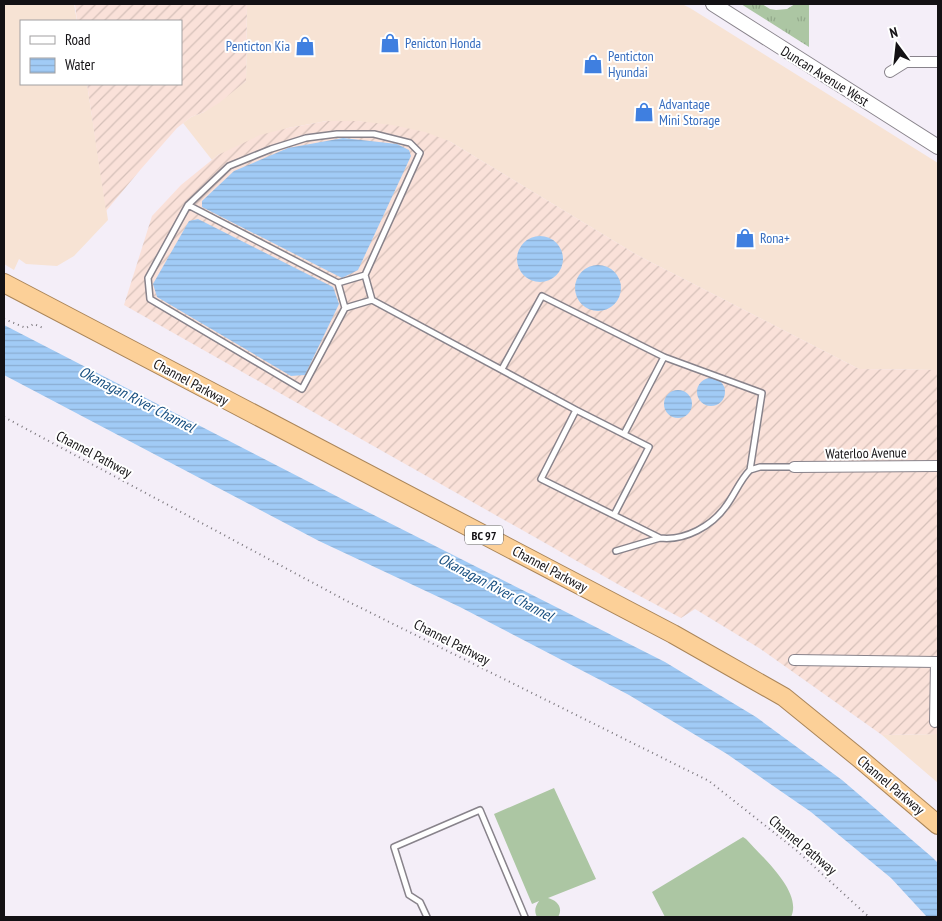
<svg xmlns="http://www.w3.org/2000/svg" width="942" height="921" font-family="'PT Sans Narrow',sans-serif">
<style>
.commercial{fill:#f7e3d4}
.industrial{fill:url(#industrial-furrows)}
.park{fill:url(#park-tufts)}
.pitch{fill:#acc6a3}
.water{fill:url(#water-rules)}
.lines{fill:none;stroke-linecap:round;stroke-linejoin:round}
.service-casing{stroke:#88838b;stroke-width:8}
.minor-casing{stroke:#88838b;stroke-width:12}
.tertiary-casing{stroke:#88838b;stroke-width:16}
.trunk-casing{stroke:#aa8559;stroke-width:20}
.path{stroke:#7b777d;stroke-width:2;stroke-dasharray:1 4;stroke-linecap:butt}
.service{stroke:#fff;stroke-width:5}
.minor{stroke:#fff;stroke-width:10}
.tertiary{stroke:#fff;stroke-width:14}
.trunk{stroke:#fcd098;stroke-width:18}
.labels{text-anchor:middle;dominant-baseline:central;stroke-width:4;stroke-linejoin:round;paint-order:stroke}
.shield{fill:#fff;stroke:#5a585a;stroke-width:1}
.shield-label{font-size:12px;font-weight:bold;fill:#131114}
.shop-label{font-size:14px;fill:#366cbe;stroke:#fff;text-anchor:start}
.street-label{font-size:14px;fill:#131114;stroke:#fff}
.water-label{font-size:15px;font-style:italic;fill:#174f80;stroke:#fff}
</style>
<defs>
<pattern id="industrial-furrows" width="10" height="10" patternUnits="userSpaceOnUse" patternTransform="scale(1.25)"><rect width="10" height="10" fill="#fae1d9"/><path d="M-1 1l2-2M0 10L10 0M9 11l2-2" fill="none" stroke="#d5c0b9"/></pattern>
<pattern id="park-tufts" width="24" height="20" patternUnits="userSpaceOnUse" patternTransform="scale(1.25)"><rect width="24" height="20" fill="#acc6a3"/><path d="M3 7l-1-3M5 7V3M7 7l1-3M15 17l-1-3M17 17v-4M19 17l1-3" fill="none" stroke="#93a98b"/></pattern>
<pattern id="water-rules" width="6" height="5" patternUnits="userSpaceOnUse" patternTransform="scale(1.25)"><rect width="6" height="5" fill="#a1cbf6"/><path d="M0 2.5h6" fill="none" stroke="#8aadd2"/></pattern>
</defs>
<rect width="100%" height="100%" fill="#f4eef8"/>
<!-- commercial -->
<path class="commercial" d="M4,4H74L77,21H21V84H87L108,220L74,256L57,266L26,264L19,259L14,270L4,264Z
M247,4H682L690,8L938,163V370L859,369L637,255L449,141L358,121H327L288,128L218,155L212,160L183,123L191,117L204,112L246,81Z
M938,734V783L882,735Z"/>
<!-- industrial -->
<path class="industrial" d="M75,4H247L246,81L219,103L204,112L191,117L177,128L141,169L106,211L87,84H181V21H77Z
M327,121H358L392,125L425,132L449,141L637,255L859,369L938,370V734L882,735L759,648L695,609L681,618L621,586L124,305L152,216L181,185L218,155L260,135L288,128Z"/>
<!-- park -->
<path class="park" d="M741,4H762L770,9L776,10L787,9L795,4H809V47Z"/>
<!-- pitch -->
<path class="pitch" d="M554,788L596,879L548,898C556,900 564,907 558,917H537C534,911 535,907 539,901L532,904L494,814Z
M743,837L746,839C762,857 803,892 791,917H665L652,892Z"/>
<!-- water -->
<path class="water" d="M343,138L397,144L409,150L411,156L358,270L342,278L202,207V201L234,171L288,148Z
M198,219L333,287L339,304L305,375L291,376L157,297L153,284L189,221Z
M517 259a23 23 0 1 1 46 0a23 23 0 1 1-46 0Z
M575 288a23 23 0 1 1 46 0a23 23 0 1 1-46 0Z
M4,325L344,500L665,662L756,717L842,780L933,858L938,863V917H927L891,878L811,812L727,754L629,695L460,607L319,541L4,375Z
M697 392a14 14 0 1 1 28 0a14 14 0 1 1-28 0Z
M664 404a14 14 0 1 1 28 0a14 14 0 1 1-28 0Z"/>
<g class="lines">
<defs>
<path id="service" d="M188,205L148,278L150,299L302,389L345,308L338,283
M365,275L338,283L188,205L229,166L271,149L306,138L337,134H374L410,143L420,153L365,275L372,300L576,410L541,479L660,538C685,541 712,526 726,506C735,494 740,480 750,470L760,467H794
M345,308L372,300
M502,369L542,296L664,357L762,393L750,470
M576,410L649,447L614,515
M624,434L664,357
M616,551L660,538
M427,917L420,902L409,895L394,847L480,810L525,917"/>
<path id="minor" d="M890,72L906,62H938
M794,467L938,466
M794,660L936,662
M935,722L936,662H938"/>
<path id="tertiary" d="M713,4L938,147"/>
<path id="trunk" d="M4,283L673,634L784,697L859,758L938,825"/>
</defs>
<!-- service casing -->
<use href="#service" class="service-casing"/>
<!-- minor casing -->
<use href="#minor" class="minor-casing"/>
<!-- tertiary casing -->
<use href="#tertiary" class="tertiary-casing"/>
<!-- trunk casing -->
<use href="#trunk" class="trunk-casing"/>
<!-- path -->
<path class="path" d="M4,319L26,328L34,324L43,328
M4,417L345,600L709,781L796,850L869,917"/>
<!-- service -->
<use href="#service" class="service"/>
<!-- minor -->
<use href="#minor" class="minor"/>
<!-- tertiary -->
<use href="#tertiary" class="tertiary"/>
<!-- trunk -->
<use href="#trunk" class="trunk"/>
</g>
<!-- icons -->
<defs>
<symbol id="shop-bare" viewBox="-9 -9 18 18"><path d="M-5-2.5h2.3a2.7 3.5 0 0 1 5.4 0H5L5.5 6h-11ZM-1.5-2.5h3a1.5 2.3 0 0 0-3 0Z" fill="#3f7fe0" stroke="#fff" stroke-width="2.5" paint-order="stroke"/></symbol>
</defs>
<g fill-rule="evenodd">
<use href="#shop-bare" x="376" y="29" width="28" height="28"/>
<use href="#shop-bare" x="291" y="32" width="28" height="28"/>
<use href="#shop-bare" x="579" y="50" width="28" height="28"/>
<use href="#shop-bare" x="630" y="98" width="28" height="28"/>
<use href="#shop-bare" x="731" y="224" width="28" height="28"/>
</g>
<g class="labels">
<!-- shield labels -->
<rect class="shield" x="465" y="525.5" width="38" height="19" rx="4"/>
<g class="shield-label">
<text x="484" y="535">BC 97</text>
</g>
<!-- shop labels -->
<g class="shop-label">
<text x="405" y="43">Penicton Honda</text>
<text x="290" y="46" text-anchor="end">Penticton Kia</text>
<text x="608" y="56">Penticton<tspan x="608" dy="16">Hyundai</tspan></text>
<text x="659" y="104">Advantage<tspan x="659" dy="16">Mini Storage</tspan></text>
<text x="760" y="238">Rona+</text>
</g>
<!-- street labels -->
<g class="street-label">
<text transform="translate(825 76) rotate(32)">Duncan Avenue West</text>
<text transform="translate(191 382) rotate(28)">Channel Parkway</text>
<text transform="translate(866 453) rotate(-1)">Waterloo Avenue</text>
<text transform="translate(94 454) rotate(28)">Channel Pathway</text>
<text transform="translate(550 569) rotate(28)">Channel Parkway</text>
<text transform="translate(452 642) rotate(27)">Channel Pathway</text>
<text transform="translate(891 785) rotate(40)">Channel Parkway</text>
<text transform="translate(803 845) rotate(40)">Channel Pathway</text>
</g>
<!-- water labels -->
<g class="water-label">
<text transform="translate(137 399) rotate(27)">Okanagan River Channel</text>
<text transform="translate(496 587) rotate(28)">Okanagan River Channel</text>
</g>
</g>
<!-- border -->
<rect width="942" height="921" fill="none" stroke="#131114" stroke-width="10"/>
<!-- legend -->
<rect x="20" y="20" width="162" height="65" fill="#ffffff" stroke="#a1a0a1"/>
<rect x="30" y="36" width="25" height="8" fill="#ffffff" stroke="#a1a0a1"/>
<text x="65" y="45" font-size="15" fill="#131114">Road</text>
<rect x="30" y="58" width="25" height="15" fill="url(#water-rules)" stroke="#a1a0a1"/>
<text x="65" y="70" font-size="15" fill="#131114">Water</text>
<!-- north arrow -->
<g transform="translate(897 45) rotate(345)" stroke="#ffffff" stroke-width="4" paint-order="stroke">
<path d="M0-4L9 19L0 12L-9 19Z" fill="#131114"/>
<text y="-8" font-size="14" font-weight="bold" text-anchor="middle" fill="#131114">N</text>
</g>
</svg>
